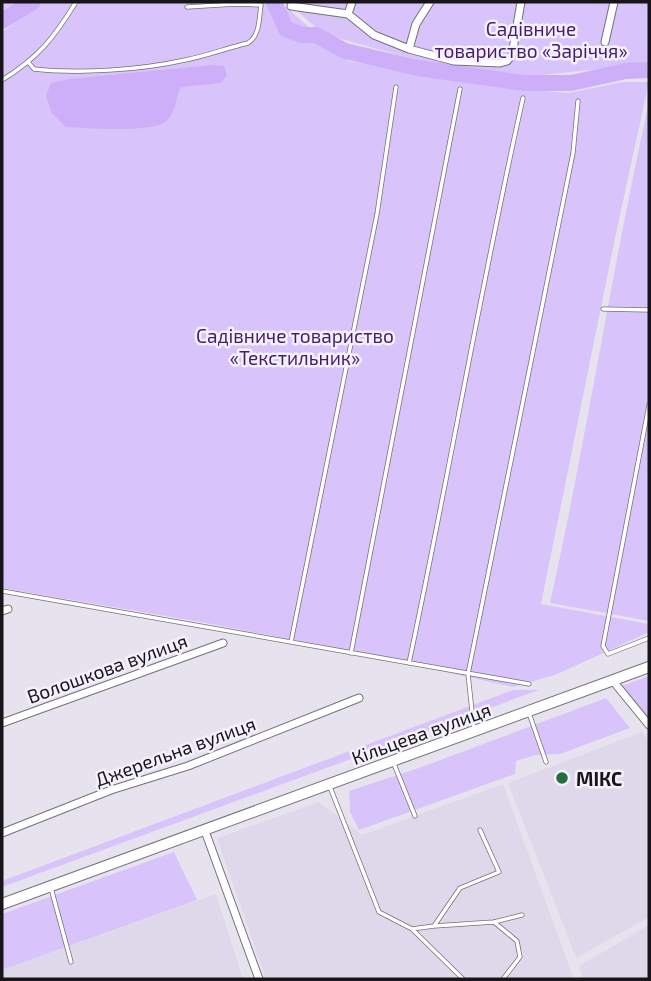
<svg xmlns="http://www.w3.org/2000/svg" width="651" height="981" font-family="'Exo 2',sans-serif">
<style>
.built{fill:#dfd8eb}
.green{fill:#d8c4fa}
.water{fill:#ccaef9}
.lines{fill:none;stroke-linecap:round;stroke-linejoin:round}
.river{stroke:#ccaef9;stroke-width:16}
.lane-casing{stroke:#73707a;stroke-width:5}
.street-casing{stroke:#73707a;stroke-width:9}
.secondary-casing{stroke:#73707a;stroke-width:12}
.lane{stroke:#fff;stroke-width:3.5}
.street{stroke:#fff;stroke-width:7}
.secondary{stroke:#fff;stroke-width:10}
.poi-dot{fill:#216f3f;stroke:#f4f0fc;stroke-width:2.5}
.labels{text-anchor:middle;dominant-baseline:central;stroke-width:5;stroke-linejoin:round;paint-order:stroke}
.park-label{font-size:19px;fill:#451b70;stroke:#f4f0fc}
.street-label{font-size:19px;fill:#171519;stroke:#f4f0fc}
.poi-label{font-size:19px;font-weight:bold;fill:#171519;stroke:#f4f0fc;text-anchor:start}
</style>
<rect width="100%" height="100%" fill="#e7e3ee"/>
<!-- built -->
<path class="built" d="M642,732L649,742V917L576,958L508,783Z
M503,784L574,979H266L217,838L319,802L362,835Z
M216,894L243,979H2V970Z
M649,925V979H583L579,966Z"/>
<!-- green -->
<path class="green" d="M2,2H41L2,29Z
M44,2H280L348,61L513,88L568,93L623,82H649L615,238L541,604L649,624V632L555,675L513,687L356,652L206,623L2,588V32Z
M287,2H649V64L521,77L439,66L323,34Z
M649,102V621L550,603C587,437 612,268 649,102Z
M649,676V730L616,688Z
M513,690H539L2,887V881Z
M606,698L630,728L560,754L536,755L516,761L515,774L359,830L350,812L349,791L419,768Z
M174,852L197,900L2,970V914Z"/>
<!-- water -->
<path class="water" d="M212,65L224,66L227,75L221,83L181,87C175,98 176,114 165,122C149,133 87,128 66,127L52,113L46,96L51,83L69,79Z"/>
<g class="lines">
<!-- river -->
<path class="river" d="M274,2L286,29L302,35H316L345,51L418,68L524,83H571L626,71L649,70
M2,21L33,2"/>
<defs>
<path id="lane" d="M29,63L34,69C79,74 141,70 185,60C206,56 227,48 248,43C260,36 259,18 261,5L236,4L187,7
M2,80C38,58 54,38 76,2
M603,309L649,310
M649,405L603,646L608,654L649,638
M2,591L529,684
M291,642L377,214L396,87
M351,653L460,89
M409,663C449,475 481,285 523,98
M529,713L546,762
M474,730L468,674L573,153L578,101
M394,764L415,816
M330,787L379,912L412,929L434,926L460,888L499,872L480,830
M51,888L71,962
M494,922L517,941L520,957L503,979
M434,926L494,922L522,915
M412,929L463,979"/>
<path id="street" d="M291,6L348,14L374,35L409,49L454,61L500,63L507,61L512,55L521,2
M348,14L352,2
M605,42L614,2
M409,49L416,24L430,2
M2,611L8,609
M613,681L649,725
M2,723L223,643
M205,831L259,979
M2,833L111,790L188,766L359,698"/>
<path id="secondary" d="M2,904L649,667"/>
</defs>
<!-- lane casing -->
<use href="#lane" class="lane-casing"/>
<!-- street casing -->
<use href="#street" class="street-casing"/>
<!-- secondary casing -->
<use href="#secondary" class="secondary-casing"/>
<!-- lane -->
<use href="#lane" class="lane"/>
<!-- street -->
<use href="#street" class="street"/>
<!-- secondary -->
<use href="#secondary" class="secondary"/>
</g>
<!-- markers -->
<circle class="poi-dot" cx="562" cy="778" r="7"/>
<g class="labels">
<!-- park labels -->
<g class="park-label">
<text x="531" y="28">Садівниче<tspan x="531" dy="22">товариство «Заріччя»</tspan></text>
<text x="295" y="335">Садівниче товариство<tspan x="295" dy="22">«Текстильник»</tspan></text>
</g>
<!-- street labels -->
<g class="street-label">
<text transform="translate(107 668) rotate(-20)">Волошкова вулиця</text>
<text transform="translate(421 733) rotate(-20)">Кільцева вулиця</text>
<text transform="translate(175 751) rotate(-20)">Джерельна вулиця</text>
</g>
<!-- poi labels -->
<g class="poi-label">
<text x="576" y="778">МІКС</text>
</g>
</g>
<!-- border -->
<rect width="651" height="981" fill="none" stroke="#171519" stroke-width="7"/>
</svg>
